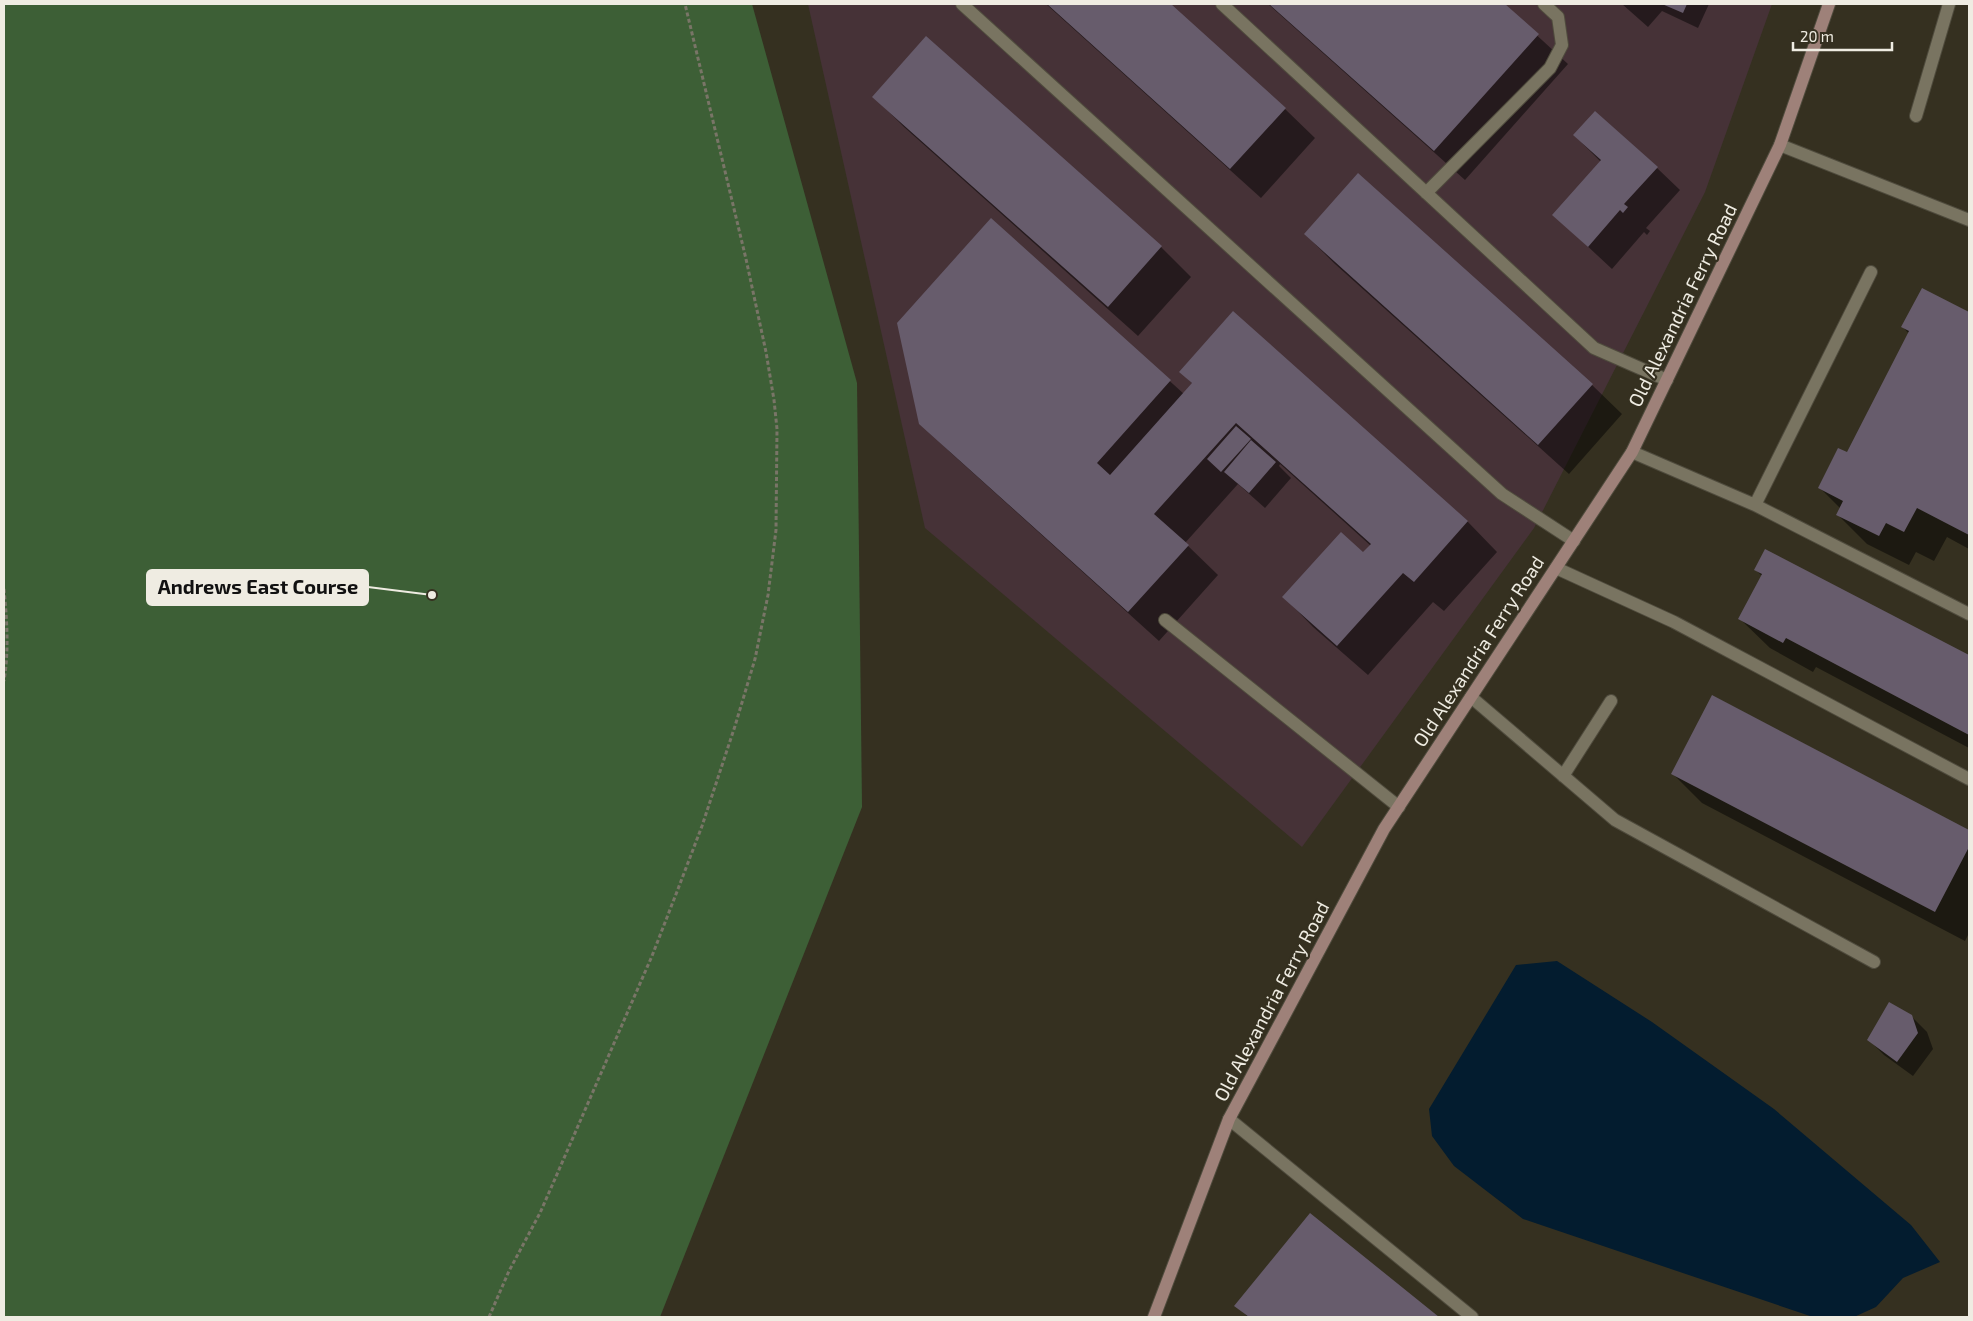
<svg xmlns="http://www.w3.org/2000/svg" width="1973" height="1321" font-family="'Exo 2',sans-serif">
<style>
.industrial{fill:#463237}
.green{fill:#3d5f36}
.water{fill:#031c2f}
.shadow{fill:#0007}
.building{fill:#675c6c}
.lines{fill:none;stroke-linecap:round;stroke-linejoin:round}
.lane-casing{stroke:#4f4b3d;stroke-width:14}
.street-casing{stroke:#4f4b3d;stroke-width:14}
.secondary-casing{stroke:#4f4b3d;stroke-width:14}
.path{stroke:#797567;stroke-width:3;stroke-dasharray:4 2.5;stroke-linecap:butt}
.lane{stroke:#797461;stroke-width:12}
.street{stroke:#797461;stroke-width:12}
.secondary{stroke:#9e8179;stroke-width:12}
.labels{text-anchor:middle;dominant-baseline:central;stroke-width:4.5;stroke-linejoin:round;paint-order:stroke}
.street-label{font-size:19px;fill:#efece2;stroke:#353020}
.leader{fill:none;stroke:#efece2;stroke-width:2}
.callout-dot{fill:#efece2;stroke:#353020;stroke-width:2}
.callout{fill:#efece2;stroke:#efece2;stroke-width:2}
.callout-label{font-size:20px;text-anchor:middle;font-weight:bold;fill:#111}
</style>
<rect width="100%" height="100%" fill="#353020"/>
<!-- industrial -->
<path class="industrial" d="M808,4H1772L1705,192L1534,528L1302,847L925,528Z"/>
<!-- green -->
<path class="green" d="M4,4H752L857,383L862,807L660,1317H4Z"/>
<!-- water -->
<path class="water" d="M1557,961L1652,1022L1774,1109L1911,1225L1940,1262L1903,1278L1876,1307L1854,1317H1813L1523,1219L1454,1166L1432,1136L1429,1109L1516,965Z"/>
<!-- shadow -->
<path class="shadow" d="M1046,4H1169L1285,109L1315,138L1261,198Z
M1268,4H1503L1568,64L1465,180Z
M1622,4H1709L1698,28L1662,11L1648,27Z
M874,97L1161,247L1191,277L1138,336L904,127Z
M1574,135L1657,168L1680,190L1646,228L1650,231L1647,235L1644,232L1612,269L1554,215L1601,162Z
M1359,175L1592,385L1622,414L1569,474L1335,264L1305,234Z
M992,220L1184,394L1193,384L1181,372L1233,313L1468,522L1497,552L1444,611L1433,602L1368,675L1313,627L1284,597L1363,554L1371,546L1280,464L1279,466L1291,478L1265,508L1238,484L1185,543L1218,575L1159,641L951,453L920,423Z
M1922,289L1969,314V549L1947,537L1934,561L1916,552L1909,565L1867,544L1837,514L1840,508L1819,487L1847,454L1909,334L1903,327Z
M1766,551L1969,657V748L1816,667L1813,672L1770,648L1740,619L1762,576L1756,570Z
M1713,696L1969,831V933L1965,941L1702,803L1672,773Z
M1911,1016L1927,1032L1933,1049L1913,1076L1884,1055L1868,1039Z
M1310,1215L1437,1317H1248L1236,1306Z"/>
<!-- building -->
<path class="building" d="M1047,4H1171L1286,108L1230,169Z
M1269,4H1505L1539,34L1434,151Z
M1662,4H1687L1683,13Z
M926,36L1162,246L1108,307L872,97Z
M1595,111L1658,167L1624,204L1628,207L1623,213L1620,210L1588,247L1552,215L1601,160L1573,135Z
M1358,173L1593,384L1538,445L1304,234Z
M991,218L1171,380L1097,463L1110,475L1192,383L1179,372L1233,311L1468,521L1414,582L1403,573L1337,646L1282,597L1341,532L1363,552L1371,544L1236,423L1154,514L1189,545L1128,612L919,424L897,323Z
M1922,288L1969,312V535L1917,508L1904,532L1886,523L1879,536L1836,515L1843,501L1818,488L1838,448L1847,452L1909,331L1901,327Z
M1236,426L1251,439L1221,472L1207,459Z
M1251,440L1276,462L1249,493L1224,472Z
M1765,549L1969,655V735L1786,638L1783,643L1738,619L1762,574L1754,570Z
M1712,695L1969,830V847L1935,912L1671,774Z
M1889,1002L1912,1015L1918,1033L1897,1062L1867,1040Z
M1310,1213L1439,1317H1249L1234,1306Z"/>
<g class="lines">
<defs>
<path id="lane" d="M962,4L1502,494L1574,541
M1222,4L1594,348L1667,380
M1916,116L1949,4
M1426,193L1550,68L1562,45L1558,17L1544,4
M1632,452L1755,505L1969,614
M1755,505L1871,272
M1556,568L1674,622L1969,779
M1165,620L1399,807
M1471,697L1615,820L1874,962
M1563,776L1611,701
M1229,1119L1472,1317"/>
<path id="street" d="M1780,145L1969,220"/>
<path id="secondary" d="M1154,1317L1229,1119L1384,829L1632,452L1780,145L1829,4"/>
</defs>
<!-- lane casing -->
<use href="#lane" class="lane-casing"/>
<!-- street casing -->
<use href="#street" class="street-casing"/>
<!-- secondary casing -->
<use href="#secondary" class="secondary-casing"/>
<!-- path -->
<path class="path" d="M4,589C7,620 9,651 4,681
M489,1317L509,1271L540,1213L558,1172L652,956L678,889L702,826L735,726L755,659L768,595L776,530L777,429L774,400L766,352L746,259L685,4"/>
<!-- lane -->
<use href="#lane" class="lane"/>
<!-- street -->
<use href="#street" class="street"/>
<!-- secondary -->
<use href="#secondary" class="secondary"/>
</g>
<g class="labels">
<!-- street labels -->
<g class="street-label">
<text transform="translate(1682 305) rotate(-64)">Old Alexandria Ferry Road</text>
<text transform="translate(1478 651) rotate(-57)">Old Alexandria Ferry Road</text>
<text transform="translate(1271 1001) rotate(-62)">Old Alexandria Ferry Road</text>
</g>
</g>
<!-- callouts -->
<path class="leader" d="M432 595L368 587"/>
<circle class="callout-dot" cx="432" cy="595" r="5"/>
<rect class="callout" x="147" y="570" width="221" height="35" rx="5"/>
<g class="callout-label">
<text x="258" y="594">Andrews East Course</text>
</g>
<!-- border -->
<rect width="1973" height="1321" fill="none" stroke="#efece2" stroke-width="10"/>
<!-- scale -->
<path d="M1793 42v8h99v-8" fill="none" stroke="#efece2" stroke-width="2.5"/>
<text x="1800" y="42" font-size="15" fill="#efece2" stroke="#353020" stroke-width="4" paint-order="stroke">20 m</text>
</svg>
